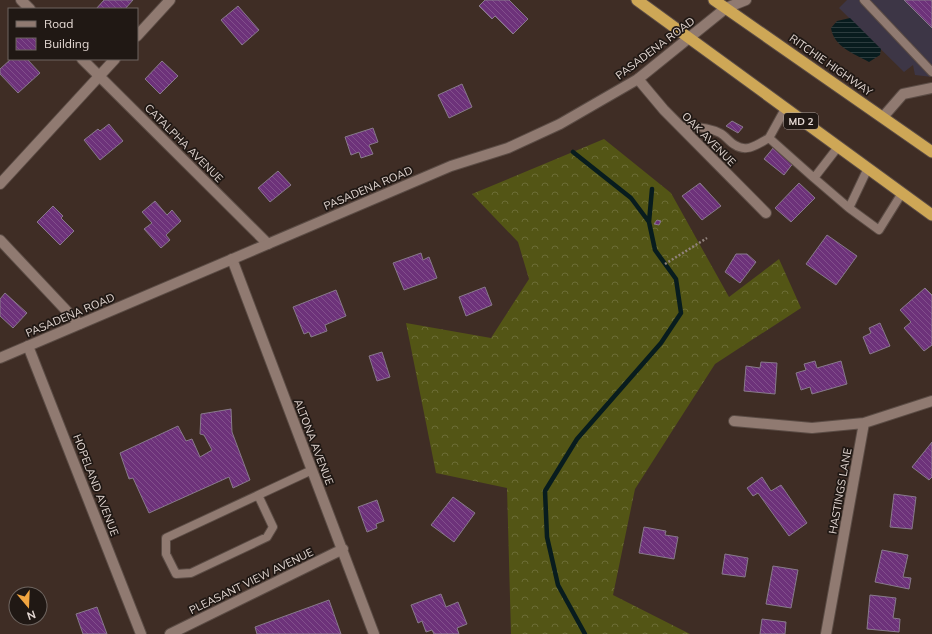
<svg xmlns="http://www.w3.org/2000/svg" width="932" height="634" font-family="Mulish,sans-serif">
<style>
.commercial{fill:#3d3646}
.forest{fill:url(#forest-crowns)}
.water{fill:url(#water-rules)}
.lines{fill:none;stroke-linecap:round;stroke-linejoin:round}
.stream{stroke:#081c1e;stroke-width:4.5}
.building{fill:url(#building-back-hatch);stroke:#887a8b}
.service-casing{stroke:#5b4c45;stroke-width:10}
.minor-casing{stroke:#5b4c45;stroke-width:12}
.secondary-casing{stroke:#5b4c45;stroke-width:12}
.trunk-casing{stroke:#5b4c45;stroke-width:13}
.path{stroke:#91827c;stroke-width:2.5;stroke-dasharray:2 2;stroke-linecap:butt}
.service{stroke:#907a71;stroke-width:8}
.minor{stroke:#907a71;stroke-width:10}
.secondary{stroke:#907a71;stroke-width:10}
.trunk{stroke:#cea756;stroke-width:11}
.labels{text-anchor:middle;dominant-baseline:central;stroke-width:3.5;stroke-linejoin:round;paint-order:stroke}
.shield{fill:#201814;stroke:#a99e9a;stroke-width:1}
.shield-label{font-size:10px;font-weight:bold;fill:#e4d8d3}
.street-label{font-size:11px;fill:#e4d8d3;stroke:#201814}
</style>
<defs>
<pattern id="forest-crowns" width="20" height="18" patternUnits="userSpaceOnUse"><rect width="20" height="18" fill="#535515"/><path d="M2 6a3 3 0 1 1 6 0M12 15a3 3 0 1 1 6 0" fill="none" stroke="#6c6d36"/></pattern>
<pattern id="water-rules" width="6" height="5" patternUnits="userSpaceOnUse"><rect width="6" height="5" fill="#081c1e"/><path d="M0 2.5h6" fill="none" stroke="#2c3c3e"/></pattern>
<pattern id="building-back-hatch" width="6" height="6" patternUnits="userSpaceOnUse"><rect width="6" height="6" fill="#6d327a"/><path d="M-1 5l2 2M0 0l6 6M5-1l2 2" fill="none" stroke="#824f8c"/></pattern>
</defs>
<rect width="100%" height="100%" fill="#3f2d25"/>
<!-- commercial -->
<path class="commercial" d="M847,0H932V77L915,75L913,65L904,72L839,8Z"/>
<!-- forest -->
<path class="forest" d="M604,139L671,193L729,297L779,259L801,308L715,364L635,489L613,595L690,634H511L507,488L436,473L406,323L491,338L529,279L518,242L472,194Z"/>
<!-- water -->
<path class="water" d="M850,18L881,49L880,55L869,62C853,53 834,47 831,28L837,21Z"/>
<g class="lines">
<!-- stream -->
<path class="stream" d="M573,152L631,198L649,222L655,250L676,279L681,313L661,343L577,439L545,491L547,537L558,585L585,634
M649,222L652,189"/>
</g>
<!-- building -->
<path class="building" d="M104,0H133L125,9H96Z
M485,0H509L528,19L513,34L495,16L492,19L479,6Z
M904,0H932V28Z
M238,6L259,30L242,45L221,20Z
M11,59H27L40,73L18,93L0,74V69Z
M162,61L178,76L160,94L145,79Z
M462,84L472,107L449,118L438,95Z
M732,121L743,127L738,133L726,126Z
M109,124L123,141L100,160L84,140L98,129L100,131Z
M373,128L378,142L369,145L373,154L361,158L359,152L351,155L345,137Z
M774,147L794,162L784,175L764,159Z
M278,171L291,185L270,202L258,188Z
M700,183L721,206L702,220L682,196Z
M799,183L815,198L791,222L775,208Z
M155,201L167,215L172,210L181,221L166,235L170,240L161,248L144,229L152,223L142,212Z
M53,206L63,216L61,218L74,231L60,245L37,222Z
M657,220L661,221L659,225L654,224Z
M827,235L857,256L836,285L806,264Z
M421,253L423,260L429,257L437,278L404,290L393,263Z
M736,254H747L756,262L740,283L725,272Z
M485,287L492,305L466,316L459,297Z
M925,288L932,295V345L924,351L904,328L911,322L900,310Z
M336,290L346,316L325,325L327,331L311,337L309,332L304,334L293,307Z
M5,293L27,313L13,328L0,316V299Z
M880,323L890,346L870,354L863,337L871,333L869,328Z
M382,352L390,377L377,381L369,356Z
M815,361L817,368L841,361L847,384L812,394L810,387L801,390L796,373L806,370L804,364Z
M761,362L777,363L775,394L744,391L746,366L760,368Z
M231,409L232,432L250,480L233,488L229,477L149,513L133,478L129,479L120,453L178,426L186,441L192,439L200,457L212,450L204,435L200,434L201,414Z
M932,442V477L929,480L912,467Z
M762,477L771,491L781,485L807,523L789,536L758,493L753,496L747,488Z
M894,494L916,497L912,529L890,527Z
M453,497L475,513L454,542L431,525Z
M377,500L384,521L376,524L377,528L367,532L358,507Z
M644,527L666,531L665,535L678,537L674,559L639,553Z
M882,550L908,555L903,577L911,578L909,589L875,582Z
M725,554L748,558L745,577L722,574Z
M773,566L798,570L791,608L766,604Z
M441,594L446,607L458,602L467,624L457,628L459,634H434L432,630L426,632L422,621L418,623L411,605Z
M870,595L896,598L893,618L900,619L899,632L867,629Z
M329,600L341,634H257L255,627Z
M97,607L107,634H83L76,614Z
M762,619L786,622L785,634H760Z"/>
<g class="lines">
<defs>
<path id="service" d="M864,0L932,72
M785,109L769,138L814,178
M681,127C694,126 708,127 720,133C726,136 729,142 735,145C747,153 758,144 769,138
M838,147L814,178L849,208
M868,168L849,208L879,230L902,193
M258,495L273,527L267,537L191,573L176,574L166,554V538L312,470"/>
<path id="minor" d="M21,0L30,9
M137,36L170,0
M82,59L268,244
M638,79L664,110L766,213
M883,117L903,94L932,88
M0,184L115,59
M0,240L79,324
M232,259L374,634
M28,346L141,634
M734,421L812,428L864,423
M170,634L343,549
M826,634L864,423L932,401"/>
<path id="secondary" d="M0,358L451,166L508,148L560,124L638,79L726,8L746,0"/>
<path id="trunk" d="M637,0L932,215
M714,0L932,152"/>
</defs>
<!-- service casing -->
<use href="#service" class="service-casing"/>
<!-- minor casing -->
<use href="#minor" class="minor-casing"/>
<!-- secondary casing -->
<use href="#secondary" class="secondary-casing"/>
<!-- trunk casing -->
<use href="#trunk" class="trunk-casing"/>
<!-- path -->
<path class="path" d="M665,264L707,238"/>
<!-- service -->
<use href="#service" class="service"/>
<!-- minor -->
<use href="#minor" class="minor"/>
<!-- secondary -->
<use href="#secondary" class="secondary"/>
<!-- trunk -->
<use href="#trunk" class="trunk"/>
</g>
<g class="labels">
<!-- shield labels -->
<rect class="shield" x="784" y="113" width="34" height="16" rx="3"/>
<g class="shield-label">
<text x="801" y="121">MD 2</text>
</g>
<!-- street labels -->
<g class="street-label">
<text transform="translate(655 48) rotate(-37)">PASADENA ROAD</text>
<text transform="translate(831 65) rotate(35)">RITCHIE HIGHWAY</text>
<text transform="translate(709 139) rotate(45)">OAK AVENUE</text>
<text transform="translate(184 143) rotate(45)">CATALPHA AVENUE</text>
<text transform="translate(368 188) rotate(-23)">PASADENA ROAD</text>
<text transform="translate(70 315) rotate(-23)">PASADENA ROAD</text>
<text transform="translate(314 442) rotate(69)">ALTONA AVENUE</text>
<text transform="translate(96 485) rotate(69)">HOPELAND AVENUE</text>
<text transform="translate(840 491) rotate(-80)">HASTINGS LANE</text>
<text transform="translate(251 581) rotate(-26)">PLEASANT VIEW AVENUE</text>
</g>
</g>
<!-- legend -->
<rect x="8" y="8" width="130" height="52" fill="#201814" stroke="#6e6560"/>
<rect x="16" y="21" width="20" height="6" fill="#907a71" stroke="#6e6560"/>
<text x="44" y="28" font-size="12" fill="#e4d8d3">Road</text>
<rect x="16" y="38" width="20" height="12" fill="url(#building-back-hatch)" stroke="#6e6560"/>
<text x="44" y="48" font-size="12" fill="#e4d8d3">Building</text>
<!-- north arrow -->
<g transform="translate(28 606) rotate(161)"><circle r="19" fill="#201814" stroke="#6e6560"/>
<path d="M0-3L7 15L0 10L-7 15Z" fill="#f1a540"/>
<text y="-6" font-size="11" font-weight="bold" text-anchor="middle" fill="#e4d8d3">N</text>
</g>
</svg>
